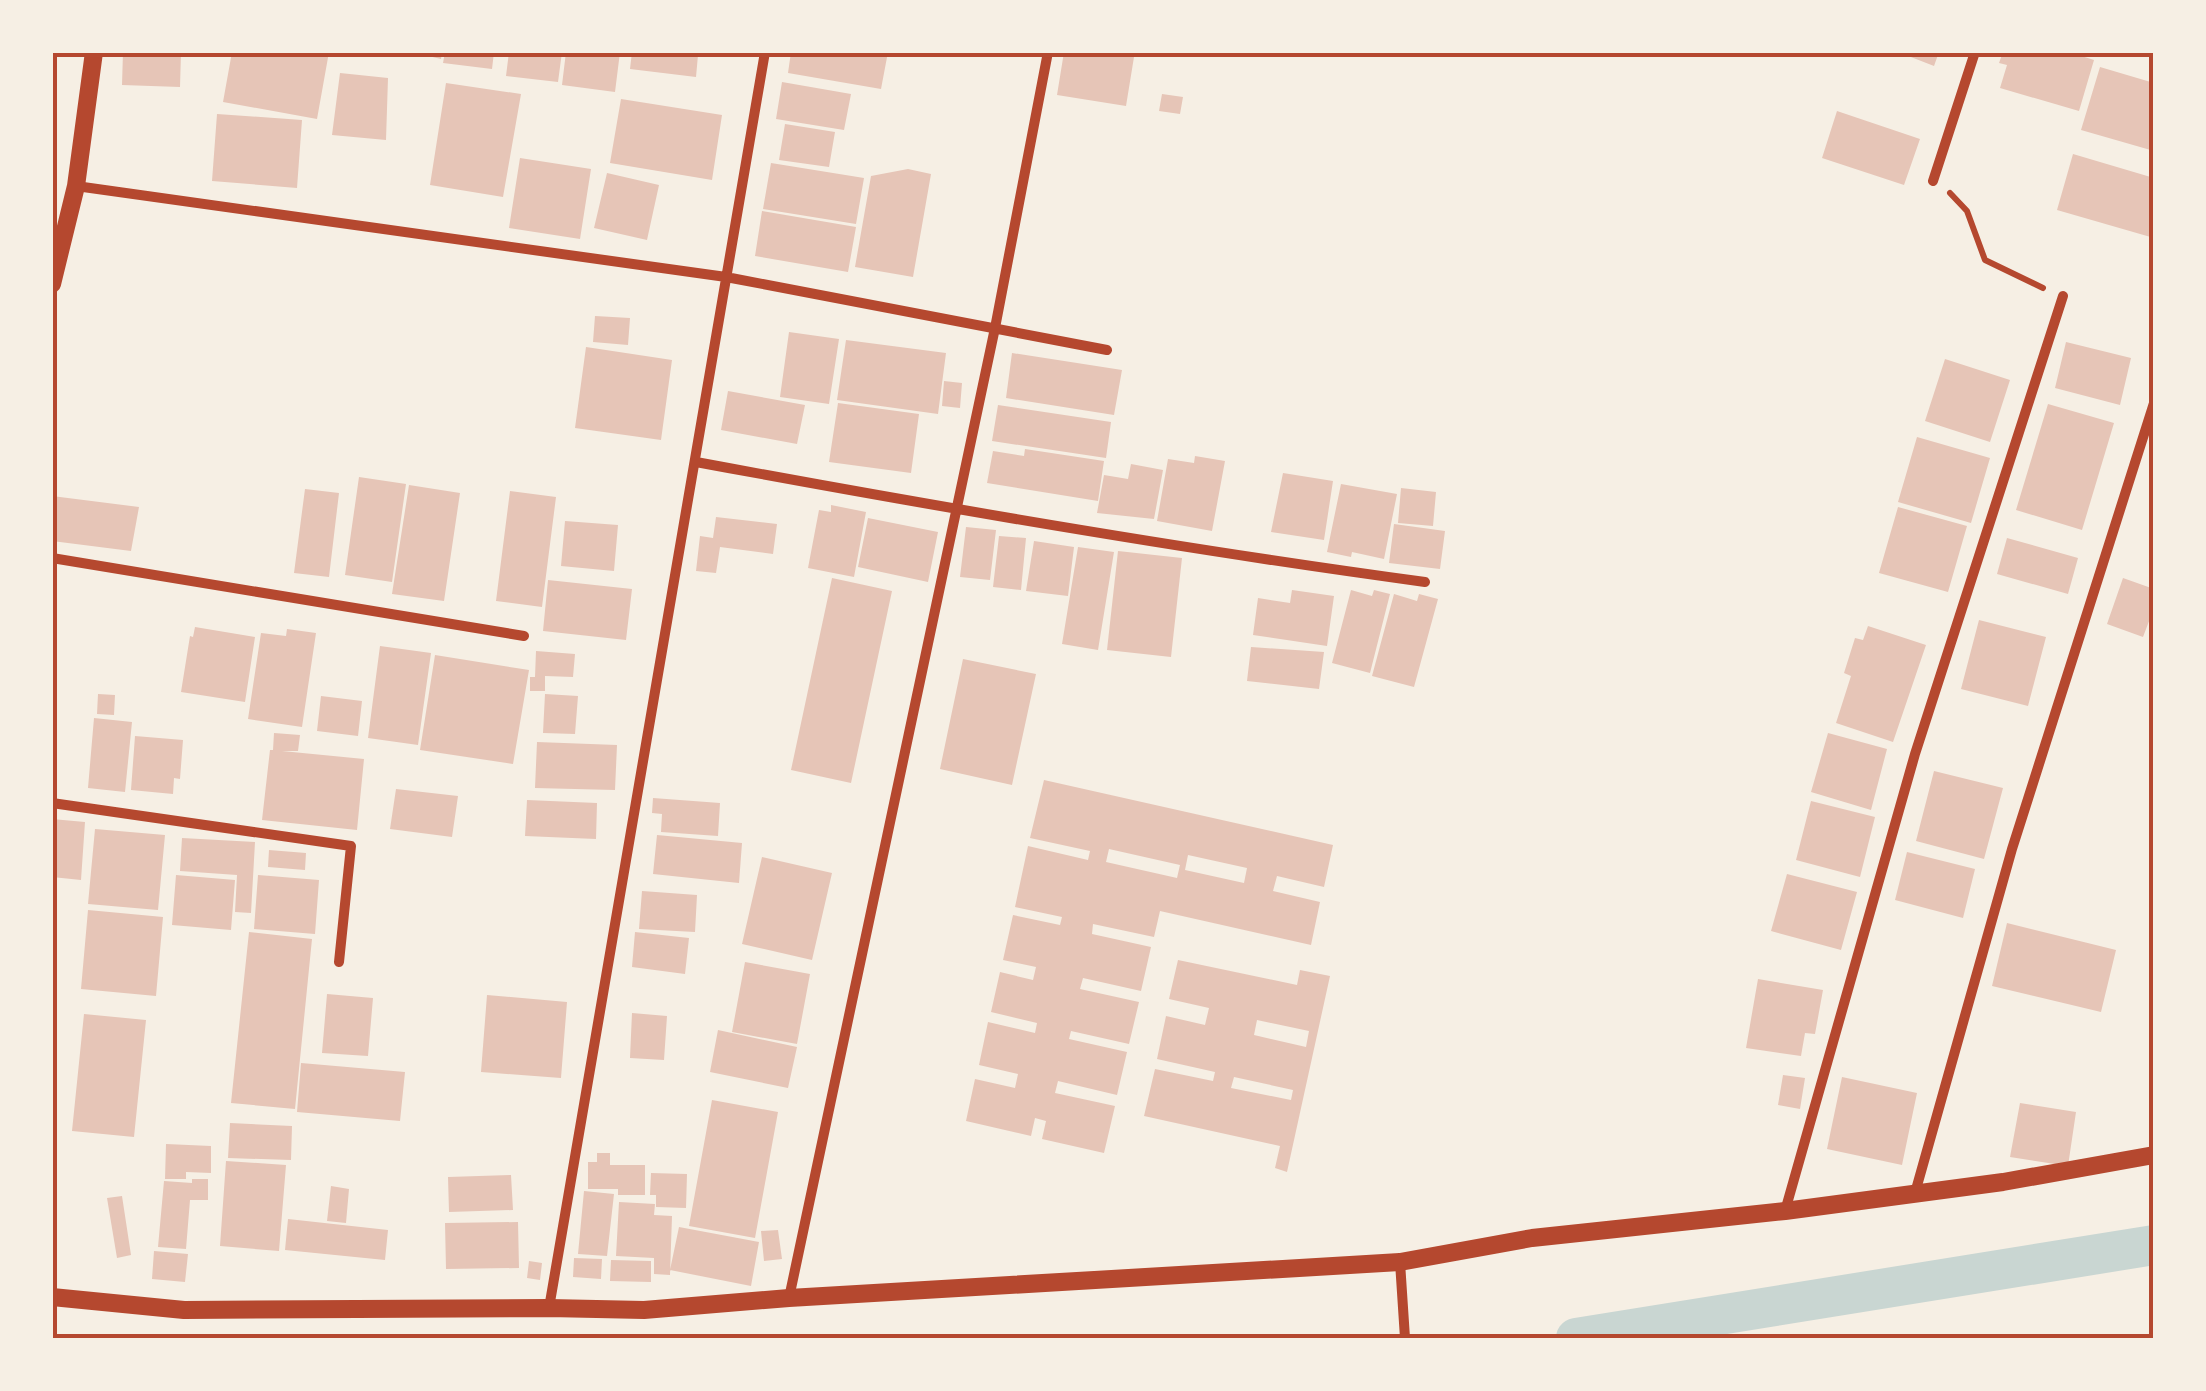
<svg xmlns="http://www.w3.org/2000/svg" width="2206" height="1391" font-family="Montserrat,sans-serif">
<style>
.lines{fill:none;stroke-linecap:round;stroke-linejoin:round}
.canal{stroke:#c9d6d2;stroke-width:40}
.building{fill:#e6c5b7;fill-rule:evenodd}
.path{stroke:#b5482f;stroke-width:6}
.minor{stroke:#b5482f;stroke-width:10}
.tertiary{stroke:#b5482f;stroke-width:18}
.neatline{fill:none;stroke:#b5482f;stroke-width:4}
</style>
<rect width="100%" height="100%" fill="#f6efe4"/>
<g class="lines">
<!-- canal -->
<path class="canal" d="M1576,1338L2154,1245"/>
</g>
<!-- building -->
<path class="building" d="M123,52H181L180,87L122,85Z
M232,52H329L317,119L223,102Z
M411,52H442L441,59Z
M445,52H494L492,69L443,63Z
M509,52H562L558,82L506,76Z
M566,52H620L615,92L562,85Z
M632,52H718L717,57L698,55L696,77L630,69Z
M791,52H888L881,89L788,73Z
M1064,52H1105L1134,57L1126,106L1057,95Z
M1898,52H1939L1934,66Z
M2003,52H2069L2094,60L2079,111L2000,88L2007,65L1999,63Z
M2100,67L2154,83V151L2081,130Z
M340,73L388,78L386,140L332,135Z
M782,82L851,94L844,130L776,119Z
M446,83L521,94L503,197L430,185Z
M1162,94L1183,97L1180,114L1159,111Z
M621,99L722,115L712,180L610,163Z
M1837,111L1920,139L1904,185L1822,158Z
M217,114L302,120L297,188L212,181Z
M785,124L835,132L829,167L779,160Z
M2073,154L2154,178V238L2057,210Z
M520,158L591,169L580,239L509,228Z
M771,163L864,178L856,224L763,209Z
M908,169L931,174L913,277L855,267L871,176Z
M607,173L659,185L647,240L594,228Z
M762,211L856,227L848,272L755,256Z
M595,316L630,318L628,345L593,342Z
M789,332L839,339L829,404L780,397Z
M846,340L946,353L938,414L837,400Z
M2066,342L2131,358L2120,405L2055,388Z
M586,347L672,360L661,440L575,428Z
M1012,353L1122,370L1114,415L1006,398Z
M1945,359L2010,380L1990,442L1925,421Z
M944,381L962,383L960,408L942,406Z
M728,391L805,405L797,444L721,430Z
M838,403L919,414L911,473L829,462Z
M2048,404L2114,423L2082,530L2016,510Z
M998,405L1111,422L1106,458L992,441Z
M1917,437L1990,458L1971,523L1898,502Z
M1025,449L1104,461L1098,501L987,483L993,451L1024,456Z
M1195,456L1225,461L1212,531L1157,521L1168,459L1194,463Z
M1131,464L1163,470L1154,519L1097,513L1104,475L1128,479Z
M1283,473L1333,481L1324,540L1271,532Z
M359,477L406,484L392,582L345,575Z
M1341,484L1397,494L1384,559L1352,552L1351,557L1327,552Z
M409,485L460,493L444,601L392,594Z
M1401,488L1436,492L1433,526L1398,523Z
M305,489L339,493L329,577L294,573Z
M510,491L556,497L542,607L496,601Z
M52,496L139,507L131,551L52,541Z
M831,505L866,512L854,577L808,568L819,510L831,512Z
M1898,507L1967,526L1948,592L1879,573Z
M716,517L777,524L773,554L720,547L716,573L696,571L700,536L713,538Z
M868,518L938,532L928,582L858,567Z
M565,521L618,525L614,571L561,566Z
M1394,524L1445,531L1440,569L1389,563Z
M966,527L996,530L990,580L960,577Z
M999,536L1026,538L1021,590L993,587Z
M2007,538L2078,558L2068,594L1997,574Z
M1034,541L1074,547L1068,596L1026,591Z
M1078,547L1114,552L1098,650L1062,644Z
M1118,551L1182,558L1171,657L1107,650Z
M832,578L892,591L851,783L791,770Z
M2123,578L2154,589V608L2143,637L2107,624Z
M548,580L632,589L626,640L543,631Z
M1292,590L1334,596L1327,646L1253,635L1258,598L1290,603Z
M1351,590L1372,596L1374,590L1390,594L1370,673L1332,663Z
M1394,594L1417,601L1419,594L1438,599L1414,687L1372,676Z
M1979,620L2046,637L2028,706L1961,689Z
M1868,626L1926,645L1893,742L1836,723L1851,676L1844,673L1855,638L1863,640Z
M195,627L255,637L245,702L181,692L190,636L193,637Z
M287,629L316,633L302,727L248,719L261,633L286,636Z
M380,646L431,653L418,745L368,738Z
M1251,647L1324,652L1319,689L1247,681Z
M536,651L575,654L573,677L545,676V691H530V677H535Z
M435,655L529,670L513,764L420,750Z
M963,659L1036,674L1012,785L940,769Z
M98,694L115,695L114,715L97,714Z
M545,694L578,696L575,734L543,733Z
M321,696L362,701L358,736L317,731Z
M94,718L132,722L125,792L88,788Z
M274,733L300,735L298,751H282L364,759L357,830L262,820L270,750H273Z
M1828,733L1887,749L1871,810L1811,792Z
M135,736L183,740L180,779L174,778L173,794L131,790Z
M537,742L617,745L615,790L535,788Z
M1934,771L2003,788L1984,859L1916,841Z
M1044,780L1333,845L1324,887L1277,876L1273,891L1320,902L1311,945L1160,911L1154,937L1093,924L1092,934L1151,947L1141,991L1083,978L1080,989L1139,1002L1129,1044L1071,1031L1069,1039L1127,1052L1117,1095L1058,1081L1055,1093L1115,1106L1104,1153L1042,1139L1046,1121L1035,1118L1031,1136L966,1121L975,1079L1015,1088L1018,1074L979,1065L988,1022L1035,1033L1037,1023L991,1012L1000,972L1033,980L1036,967L1003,960L1013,915L1060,925L1062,917L1015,907L1028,846L1088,860L1090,851L1030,838ZM1109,849L1180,865L1177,878L1106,862ZM1188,855L1247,868L1244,883L1185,870Z
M396,789L458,796L452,837L390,829Z
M653,798L720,803L718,836L661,832L662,814L652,813Z
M527,800L597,803L596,839L525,836Z
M1811,801L1875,817L1860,877L1796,860Z
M52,819L85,822L81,880L52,877Z
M95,829L165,835L158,910L88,904Z
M657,835L742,843L739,883L653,874Z
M182,838L255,842L251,913L235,912L237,875L180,871Z
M269,850L306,853L305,870L268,867Z
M1907,852L1975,869L1963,918L1895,900Z
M762,857L832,873L812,960L742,944Z
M1787,874L1857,892L1841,950L1771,931Z
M176,875L235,880L231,930L172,925Z
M258,875L319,880L315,934L254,929Z
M642,891L697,895L695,932L639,929Z
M88,910L163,917L156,996L81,989Z
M2007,923L2116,950L2101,1012L1992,986Z
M249,932L312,939L295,1109L231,1103Z
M635,932L689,938L685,974L632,967Z
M1178,960L1297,985L1300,970L1330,976L1287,1172L1275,1168L1280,1146L1144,1116L1155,1069L1213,1081L1215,1072L1157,1059L1166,1016L1205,1025L1209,1008L1169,999ZM1257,1020L1309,1031L1306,1047L1254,1035ZM1234,1077L1293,1090L1291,1100L1231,1088Z
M745,962L810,974L797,1044L732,1032Z
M1758,979L1823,990L1815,1034L1805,1033L1801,1056L1746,1048Z
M327,994L373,998L368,1056L322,1053Z
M487,995L567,1002L561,1078L481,1072Z
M632,1013L667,1016L664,1060L630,1058Z
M84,1014L146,1020L134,1137L72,1131Z
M718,1030L797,1047L788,1088L710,1072Z
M301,1063L405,1072L400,1121L297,1112Z
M1783,1075L1805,1078L1800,1109L1778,1105Z
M1842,1077L1917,1093L1902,1165L1827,1149Z
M712,1100L778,1112L755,1238L689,1226Z
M2020,1103L2076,1112L2068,1166L2010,1157Z
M230,1123L292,1126L291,1160L228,1158Z
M166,1144L211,1146V1173L186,1172V1179H165Z
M597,1153H610V1165H645V1195H618V1189H588V1162H597Z
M226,1161L286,1165L279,1251L220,1246Z
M651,1173L687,1174L686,1208L656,1207V1195H650Z
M511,1175L513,1210L449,1212L448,1177Z
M192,1179H208V1200H190L186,1249L158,1247L164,1181L192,1183Z
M331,1186L349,1189L346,1223L327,1221Z
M584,1191L614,1194L607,1256L578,1254Z
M122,1196L131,1255L117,1258L107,1198Z
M619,1202L655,1204L654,1215L672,1216L670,1275L654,1274V1258L616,1256Z
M288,1219L388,1230L385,1260L285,1250Z
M518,1222L519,1268L446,1269L445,1223Z
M679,1227L759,1242L751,1286L670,1270Z
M778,1230L782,1259L764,1261L761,1231Z
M154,1251L188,1254L185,1282L152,1279Z
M574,1258L602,1259L601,1279L573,1277Z
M611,1260L651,1261V1282L610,1281Z
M529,1261L542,1263L540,1280L527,1278Z
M166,1334L198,1335V1338H166Z"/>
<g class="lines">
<!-- path -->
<path class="path" d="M1950,193L1967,211L1985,260L2043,288"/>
<!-- minor -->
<path class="minor" d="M1933,181L1975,52
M76,186L726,277L1107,350
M696,462C938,507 1181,549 1425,582
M52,558L524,636
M52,803L351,846L339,962
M1915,1193L2012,849L2154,403
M1785,1211L1915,754L2063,296
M1400,1262L1405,1338
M789,1298L995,328L1048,52
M549,1308L765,52"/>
<!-- tertiary -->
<path class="tertiary" d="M52,284L76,186L94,52
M52,1297L184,1310L549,1308L644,1310L789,1298L1400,1262L1532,1238L1785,1211L2003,1182L2154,1155"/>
</g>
<!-- border -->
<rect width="2206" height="1391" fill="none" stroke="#f6efe4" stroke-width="110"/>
<rect x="55" y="55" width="2096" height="1281" class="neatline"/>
</svg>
